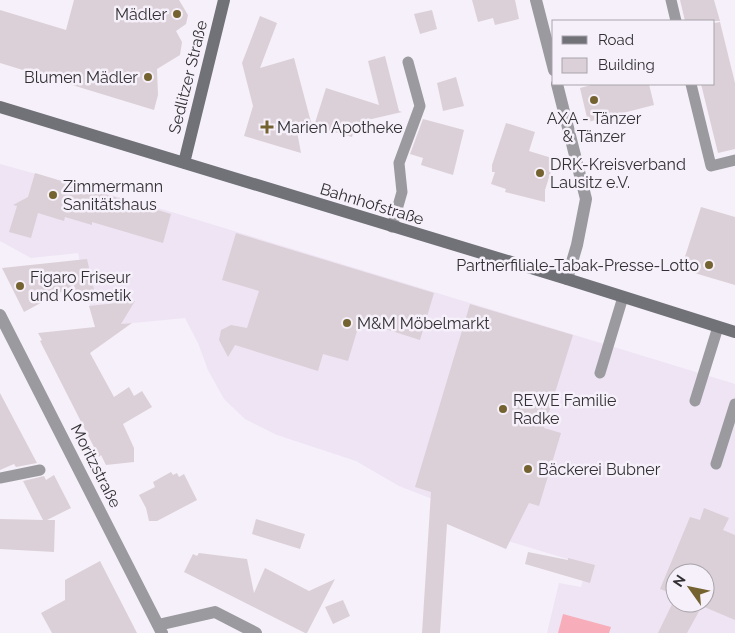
<svg xmlns="http://www.w3.org/2000/svg" width="735" height="633" font-family="Raleway,sans-serif">
<style>
.built{fill:#eee4f4;fill-rule:evenodd}
.green{fill:#f7aeba}
.building{fill:#dbd0d7}
.lines{fill:none;stroke-linecap:round;stroke-linejoin:round}
.lane{stroke:#9b9b9f;stroke-width:11}
.street{stroke:#9b9b9f;stroke-width:12}
.secondary{stroke:#717178;stroke-width:12}
.poi-dot{fill:#746331;stroke:#f6f0fa;stroke-width:2}
.labels{text-anchor:middle;dominant-baseline:central;stroke-width:5;stroke-linejoin:round;paint-order:stroke}
.poi-label{font-size:16px;fill:#323034;stroke:#f6f0fa;text-anchor:start}
.street-label{font-size:16px;fill:#323034;stroke:#f6f0fa}
</style>
<rect width="100%" height="100%" fill="#f6f0fa"/>
<!-- built -->
<path class="built" d="M0,164L165,210L735,384V633H547L559,583L581,587L587,565L505,540L509,529L399,486L356,461L277,435L245,419L224,399L208,370L198,343L185,318L101,326L90,306L78,253L31,258L0,241ZM675,573H705V603H675Z"/>
<!-- green -->
<path class="green" d="M563,614L611,627L609,633H558Z"/>
<!-- building -->
<path class="building" d="M74,0H179L188,15L186,24L176,31L182,42L180,55L157,69L158,95L154,110L0,63V10L66,30Z
M472,0H515L519,19L495,25L493,18L478,22Z
M680,0H714L720,21H685Z
M432,10L437,29L420,34L414,14Z
M260,16L277,23L260,68L294,58L312,126L295,121L301,153L244,136L253,106L242,63Z
M720,22L735,83V149L718,153L701,84H714V23Z
M385,56L399,111L402,112L363,121L362,126L356,124L352,137L314,126L326,88L379,105L368,61Z
M456,77L464,106L443,111L437,83Z
M595,84H649L654,105L588,122L580,88Z
M423,119L464,130L453,175L421,165L423,158L410,154Z
M506,123L535,132L529,151L555,159L545,190V202L505,192L506,189L491,184L495,172H492V165Z
M35,173L171,214L163,243L92,222V225L65,217L64,221L38,213L31,238L9,232L17,206L13,205L28,197Z
M701,207L735,217V285L681,269Z
M236,233L434,293L420,340L360,321L348,361L323,354L318,371L235,345L228,357L219,340L221,330L231,325L247,328L259,291L222,280Z
M87,259L95,294L76,296L74,285L24,312L2,268Z
M135,301L121,324L132,323L90,353L114,397L129,387L134,396L142,391L152,407L123,424L134,448V462L106,465L101,455L99,457L40,341L42,340L38,333L95,327L89,306Z
M470,304L573,335L544,428L561,433L539,506L529,503L506,549L447,524L440,633H422L431,492L415,487Z
M0,393L37,463L16,467L14,464L0,470Z
M171,472L173,475L177,473L179,477L184,474L197,500L157,521H149L146,508L139,495L155,487L153,482Z
M54,475L71,508L47,520H55L54,552L0,549V519L43,520L23,481L44,476L46,480Z
M704,508L729,518L723,530L735,535V620L702,606L687,633H658L675,598V603H705V573H675V595L660,589L690,517L700,520Z
M256,519L305,534L300,549L252,534Z
M528,552L568,560V558L595,565L590,583L525,564Z
M199,553L247,559L254,593L265,568L309,591L335,579L307,633H305L184,572L193,554L197,556Z
M100,561L137,633H52L41,613L65,600V580Z
M343,600L350,616L333,624L325,607Z"/>
<g class="lines">
<!-- lane -->
<path class="lane" d="M671,0L676,21
M691,84L711,166L735,160
M392,227L402,192L399,163L420,106L408,62
M600,373L623,297
M695,401L718,327
M716,464L735,404
M0,478L40,470"/>
<!-- street -->
<path class="street" d="M536,0L554,70
M557,84L586,199L577,245L567,279
M0,315L162,633
M158,625L215,612L256,633"/>
<!-- secondary -->
<path class="secondary" d="M0,107L567,279L735,332
M184,163L224,0"/>
</g>
<!-- markers -->
<g class="poi-dot">
<circle cx="177" cy="14" r="5"/>
<circle cx="148" cy="77" r="5"/>
<circle cx="594" cy="100" r="5"/>
<path d="M264.5 119.5h5v5h5v5h-5v5h-5v-5h-5v-5h5z"/>
<circle cx="540" cy="173" r="5"/>
<circle cx="53" cy="195" r="5"/>
<circle cx="709" cy="265" r="5"/>
<circle cx="20" cy="286" r="5"/>
<circle cx="347" cy="323" r="5"/>
<circle cx="503" cy="409" r="5"/>
<circle cx="528" cy="469" r="5"/>
</g>
<g class="labels">
<!-- poi labels -->
<g class="poi-label">
<text x="167" y="14" text-anchor="end">Mädler</text>
<text x="138" y="77" text-anchor="end">Blumen Mädler</text>
<text x="594" y="118" text-anchor="middle">AXA - Tänzer<tspan x="594" dy="18">&amp; Tänzer</tspan></text>
<text x="277" y="127">Marien Apotheke</text>
<text x="550" y="164">DRK-Kreisverband<tspan x="550" dy="18">Lausitz e.V.</tspan></text>
<text x="63" y="186">Zimmermann<tspan x="63" dy="18">Sanitätshaus</tspan></text>
<text x="699" y="265" text-anchor="end">Partnerfiliale-Tabak-Presse-Lotto</text>
<text x="30" y="277">Figaro Friseur<tspan x="30" dy="18">und Kosmetik</tspan></text>
<text x="357" y="323">M&amp;M Möbelmarkt</text>
<text x="513" y="400">REWE Familie<tspan x="513" dy="18">Radke</tspan></text>
<text x="538" y="469">Bäckerei Bubner</text>
</g>
<!-- street labels -->
<g class="street-label">
<text transform="translate(188 77) rotate(-76)">Sedlitzer Straße</text>
<text transform="translate(372 204) rotate(17)">Bahnhofstraße</text>
<text transform="translate(96 466) rotate(63)">Moritzstraße</text>
</g>
</g>
<!-- legend -->
<rect x="552" y="20" width="162" height="65" fill="#f6f0fa" stroke="#a8a3ab"/>
<rect x="562" y="36" width="25" height="8" fill="#717178" stroke="#a8a3ab"/>
<text x="598" y="45" font-size="15" fill="#323034">Road</text>
<rect x="562" y="58" width="25" height="15" fill="#dbd0d7" stroke="#a8a3ab"/>
<text x="598" y="70" font-size="15" fill="#323034">Building</text>
<!-- north arrow -->
<g transform="translate(690 588) rotate(303)"><circle r="24" fill="#f6f0fa" stroke="#a8a3ab"/>
<path d="M0-4L9 19L0 12L-9 19Z" fill="#746331"/>
<text y="-8" font-size="14" font-weight="bold" text-anchor="middle" fill="#323034">N</text>
</g>
</svg>
